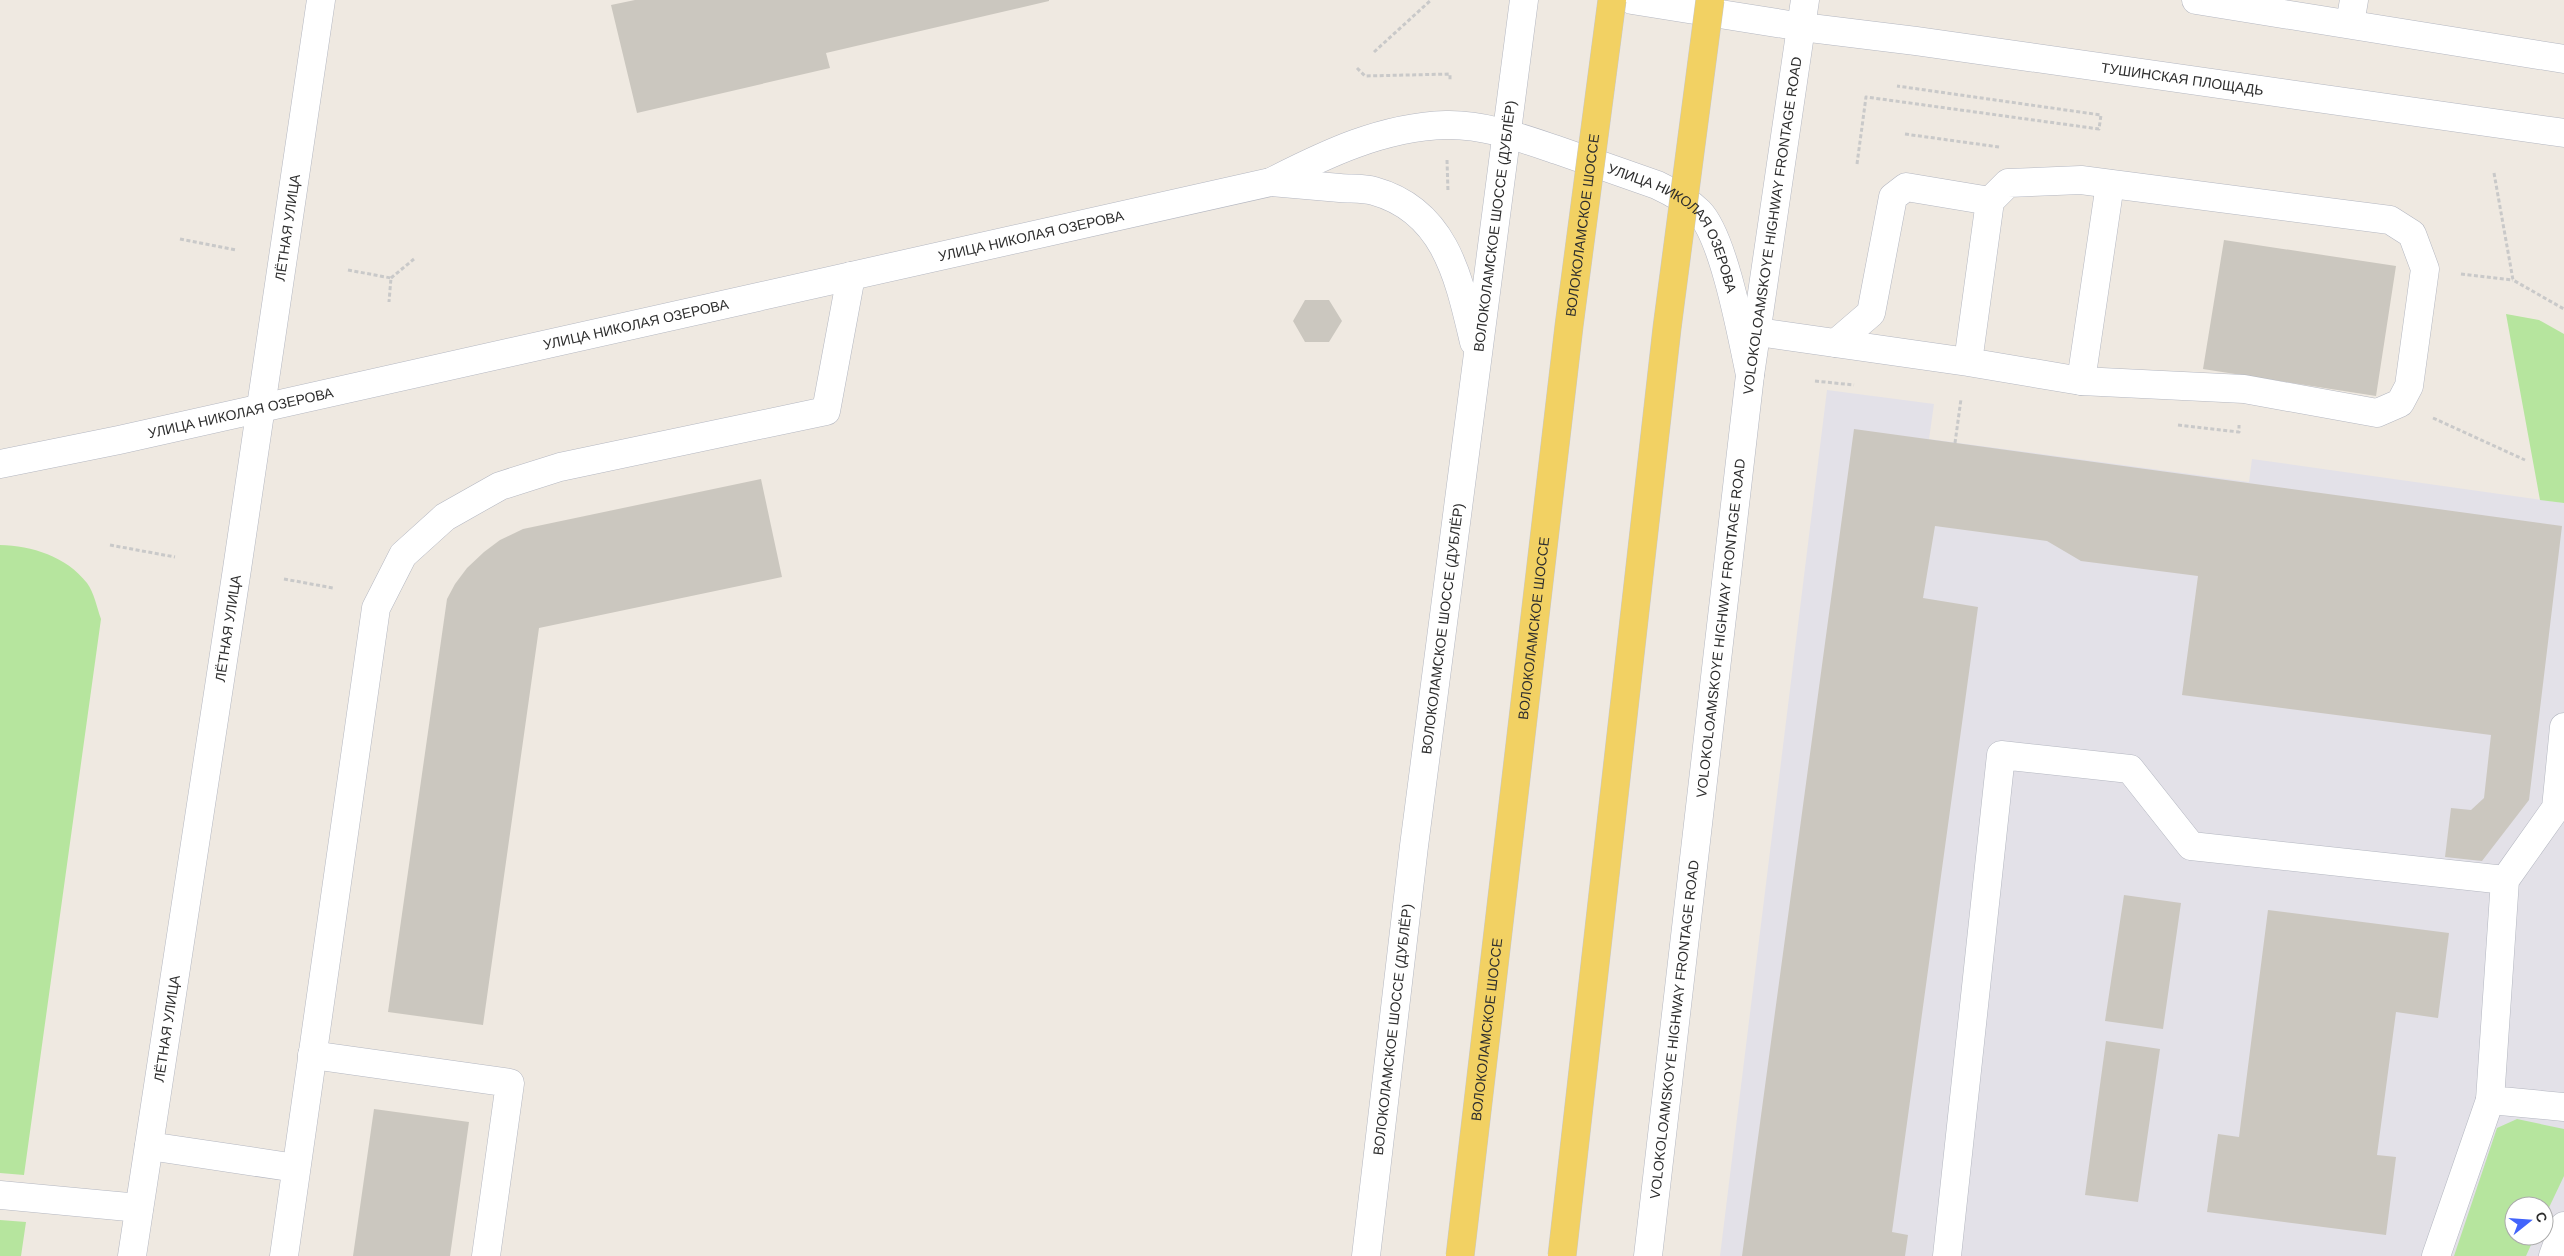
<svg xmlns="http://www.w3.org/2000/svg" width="2564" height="1256" font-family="Arial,sans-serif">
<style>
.industrial{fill:#e3e1e8;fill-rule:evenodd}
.green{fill:#b6e59e}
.building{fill:#cbc7bf}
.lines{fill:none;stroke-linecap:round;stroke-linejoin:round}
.minor-casing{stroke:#b4b7c1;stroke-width:29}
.path{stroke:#c9c9c9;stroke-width:3;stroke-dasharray:4 2.5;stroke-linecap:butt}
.minor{stroke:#fff;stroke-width:28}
.major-bridge-casing{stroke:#c9c9c9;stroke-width:29;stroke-linecap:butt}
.major-bridge{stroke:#f2d163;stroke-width:28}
.labels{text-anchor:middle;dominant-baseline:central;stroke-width:4;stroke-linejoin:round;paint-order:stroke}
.street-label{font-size:14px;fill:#2e2e2e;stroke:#fff}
</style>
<rect width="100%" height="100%" fill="#efe9e1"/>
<!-- industrial -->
<path class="industrial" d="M1827,390L1934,404L1929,439L2249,482L2252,459L2564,503V1256H1720ZM2514,1206H2544V1236H2514Z"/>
<!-- green -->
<path class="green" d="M2506,314L2539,320L2564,334V503L2540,500Z
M0,545C32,546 66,556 87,583C94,592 97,608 101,619L24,1175L0,1173Z
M2517,1119L2564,1129V1176L2544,1218V1206H2514V1236H2535L2526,1256H2454L2497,1128Z
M0,1220L26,1222L21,1256H0Z"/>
<!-- building -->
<path class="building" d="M635,0H1049V1L826,53L830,68L637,113L611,5Z
M2224,240L2396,266L2376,396L2203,369Z
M1305,300H1329L1342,321L1329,342H1305L1293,321Z
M1854,429L2562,526L2529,800L2482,861L2445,857L2451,808L2471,810L2484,798L2491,735L2182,695L2198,576L2081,561L2047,541L1935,526L1923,598L1978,607L1892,1232L1908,1235L1905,1256H1742Z
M761,479L782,577L539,628L483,1025L388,1012L447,599L455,584L467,568L484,552L500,540L523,529Z
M2124,895L2181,903L2163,1029L2105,1021Z
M2268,910L2449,933L2438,1018L2396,1012L2377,1155L2396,1157L2386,1235L2207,1212L2218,1134L2239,1137Z
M2106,1041L2160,1049L2138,1202L2085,1195Z
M374,1109L469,1122L450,1256H353Z"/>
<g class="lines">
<defs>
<g id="minor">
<path id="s1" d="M1632,0L1802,27L1916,41L2564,133"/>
<path d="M2196,0L2564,59"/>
<path d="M2350,24L2354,0"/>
<path d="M1271,182C1294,184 1317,186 1340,188C1351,189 1363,188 1374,191C1446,211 1459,279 1474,342"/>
<path d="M1758,332L1968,362L2081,381L2244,389L2377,413L2400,403L2409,386L2425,269L2412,234L2390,220L2081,180L2008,183L1990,201L1968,362"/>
<path d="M1836,343L1871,313L1893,197L1906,187L1990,201"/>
<path d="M2081,381L2110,184"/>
<path id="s2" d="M0,464L119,440L1271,182C1326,154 1382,127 1446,125C1485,124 1524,139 1560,151C1592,162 1625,174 1657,185C1672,192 1687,200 1699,212C1724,237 1742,337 1750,375"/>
<path d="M2564,727L2556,808L2505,880L2490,1100L2564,1107"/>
<path d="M312,1055L510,1083L486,1256"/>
<path d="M149,1146L296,1168"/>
<path d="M0,1195L139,1208"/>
<path id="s3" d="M132,1256L237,569L321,0"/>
<path d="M284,1256L376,608L403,555L445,517L500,486L560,467L826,411L851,276"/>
<path id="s4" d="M1366,1256L1414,846L1524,0"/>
<path id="s5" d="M1648,1256L1750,375L1805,0"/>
<path d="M1947,1256L2001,755L2130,769L2191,846L2505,880"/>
<path d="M2436,1256L2490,1100"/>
<path d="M2553,1256L2564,1226"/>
</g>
</defs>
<!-- minor casing -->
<use href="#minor" class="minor-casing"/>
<!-- path -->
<path class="path" d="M1374,52L1431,0
M1357,68L1365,76L1450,74V80
M1905,134L1999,147
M1447,160L1448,192
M1857,164L1866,97L2099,129L2101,115L1897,86
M2494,173L2513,280L2564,309
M180,239L236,250
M348,270L391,278L389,302
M2461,274L2513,280
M391,278L414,259
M1815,381L1854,385
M2433,418L2525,460
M2178,425L2239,432V425
M1955,443L1961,399
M110,545L175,557
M284,579L333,588"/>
<!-- minor -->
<use href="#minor" class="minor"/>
<defs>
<g id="major-bridge">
<path id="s6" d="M1460,1256L1569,326L1612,0"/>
<path d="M1562,1256L1667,328L1710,0"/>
</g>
</defs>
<!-- major-bridge casing -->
<use href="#major-bridge" class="major-bridge-casing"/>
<!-- major-bridge -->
<use href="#major-bridge" class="major-bridge"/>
</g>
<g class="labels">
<!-- street labels -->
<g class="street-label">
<text stroke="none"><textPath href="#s1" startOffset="556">ТУШИНСКАЯ ПЛОЩАДЬ</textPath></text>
<text stroke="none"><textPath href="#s4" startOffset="1038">ВОЛОКОЛАМСКОЕ ШОССЕ (ДУБЛЁР)</textPath></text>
<text stroke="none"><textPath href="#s6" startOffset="1038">ВОЛОКОЛАМСКОЕ ШОССЕ</textPath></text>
<text stroke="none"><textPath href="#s5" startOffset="1038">VOLOKOLOAMSKOYE HIGHWAY FRONTAGE ROAD</textPath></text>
<text stroke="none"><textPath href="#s3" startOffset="1040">ЛЁТНАЯ УЛИЦА</textPath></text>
<text stroke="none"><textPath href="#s2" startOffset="1751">УЛИЦА НИКОЛАЯ ОЗЕРОВА</textPath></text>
<text stroke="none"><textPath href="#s2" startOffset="1056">УЛИЦА НИКОЛАЯ ОЗЕРОВА</textPath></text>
<text stroke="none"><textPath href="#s2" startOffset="651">УЛИЦА НИКОЛАЯ ОЗЕРОВА</textPath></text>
<text stroke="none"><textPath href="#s2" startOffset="246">УЛИЦА НИКОЛАЯ ОЗЕРОВА</textPath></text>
<text stroke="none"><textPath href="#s5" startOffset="632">VOLOKOLOAMSKOYE HIGHWAY FRONTAGE ROAD</textPath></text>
<text stroke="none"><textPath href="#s3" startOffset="635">ЛЁТНАЯ УЛИЦА</textPath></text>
<text stroke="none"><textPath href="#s4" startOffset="632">ВОЛОКОЛАМСКОЕ ШОССЕ (ДУБЛЁР)</textPath></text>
<text stroke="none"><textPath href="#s6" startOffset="632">ВОЛОКОЛАМСКОЕ ШОССЕ</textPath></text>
<text stroke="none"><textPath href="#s3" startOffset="230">ЛЁТНАЯ УЛИЦА</textPath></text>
<text stroke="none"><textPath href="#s4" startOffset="228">ВОЛОКОЛАМСКОЕ ШОССЕ (ДУБЛЁР)</textPath></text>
<text stroke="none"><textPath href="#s6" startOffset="228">ВОЛОКОЛАМСКОЕ ШОССЕ</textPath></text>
<text stroke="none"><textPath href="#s5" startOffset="228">VOLOKOLOAMSKOYE HIGHWAY FRONTAGE ROAD</textPath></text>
</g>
</g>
<!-- north arrow -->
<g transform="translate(2529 1221) rotate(73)"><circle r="24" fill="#ffffff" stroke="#ababab"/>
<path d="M0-4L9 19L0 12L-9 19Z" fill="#4264fb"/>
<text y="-8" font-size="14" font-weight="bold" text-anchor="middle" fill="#2e2e2e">С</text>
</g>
</svg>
